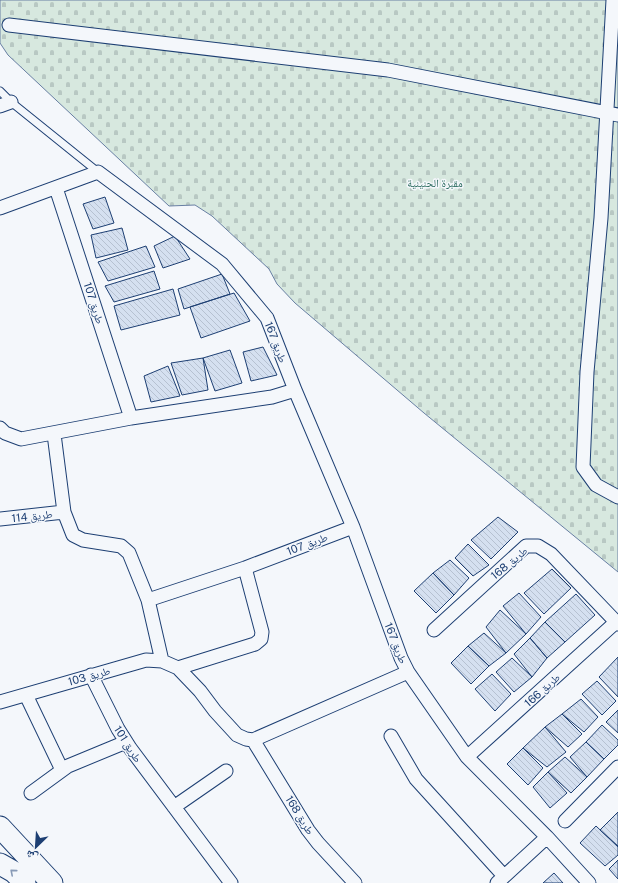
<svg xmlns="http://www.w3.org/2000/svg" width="618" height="883" font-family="'Public Sans','Noto Naskh Arabic',sans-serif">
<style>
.cemetery{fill:url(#cemetery-stones);stroke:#687fa3}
.building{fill:url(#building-back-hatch);stroke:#1d3f73}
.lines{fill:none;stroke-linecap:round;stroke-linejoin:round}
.service-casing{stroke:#1d3f73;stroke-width:9}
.minor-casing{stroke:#1d3f73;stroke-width:15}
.primary-casing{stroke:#1d3f73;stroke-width:23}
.service{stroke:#f4f7fb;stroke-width:7}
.minor{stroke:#f4f7fb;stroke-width:13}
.primary{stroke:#f4f7fb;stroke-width:21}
.oneway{stroke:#889bb7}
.labels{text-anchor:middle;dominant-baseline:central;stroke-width:3;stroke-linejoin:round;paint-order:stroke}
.park-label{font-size:11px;fill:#2c6c60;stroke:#f4f7fb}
.street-label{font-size:11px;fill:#1d3f73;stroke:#f4f7fb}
</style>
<defs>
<pattern id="cemetery-stones" width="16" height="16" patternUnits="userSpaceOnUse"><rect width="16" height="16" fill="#d7e8df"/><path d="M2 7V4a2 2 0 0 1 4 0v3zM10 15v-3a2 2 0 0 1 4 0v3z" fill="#b8c8c3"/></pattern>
<pattern id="building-back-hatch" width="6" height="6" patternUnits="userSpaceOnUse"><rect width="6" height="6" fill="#d5e0f0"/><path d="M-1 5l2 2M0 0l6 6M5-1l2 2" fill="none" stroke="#b6c1d1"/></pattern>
</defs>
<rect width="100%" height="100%" fill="#f4f7fb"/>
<!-- cemetery -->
<path class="cemetery" d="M0,0H618V572L424,413L295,303L277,284L269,269L212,216L195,205L169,206L8,55L0,43Z"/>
<!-- building -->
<path class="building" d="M105,197L114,223L93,229L83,204Z
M122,228L128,250L96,258L91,235Z
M175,236L190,259L163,268L154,246Z
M146,246L155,267L108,281L98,262Z
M154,271L160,289L114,302L105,286Z
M222,274L230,294L184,309L178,289Z
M173,289L180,315L121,330L114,306Z
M234,293L250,321L201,338L190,307Z
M263,347L277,375L251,381L243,352Z
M230,350L242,383L215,391L203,358Z
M203,358L208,390L182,395L171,363Z
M168,366L180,396L151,402L144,376Z
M498,517L518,532L491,559L471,540Z
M468,544L489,565L473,576L455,558Z
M450,560L469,578L454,595L433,573Z
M552,569L571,588L544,614L524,593Z
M433,573L454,595L436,613L414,591Z
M519,593L541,617L526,634L503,606Z
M576,594L595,615L565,642L545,622Z
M500,610L526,634L506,653L486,627Z
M545,622L565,642L547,658L530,638Z
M484,633L506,653L489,666L468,646Z
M530,638L547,658L532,677L514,654Z
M468,646L489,666L471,684L451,663Z
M618,657V697L599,677Z
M512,658L532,677L514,692L496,672Z
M492,674L511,694L495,711L475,689Z
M597,681L616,701L602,715L582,694Z
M581,699L598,717L584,732L562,714Z
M618,710V733L606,722Z
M562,714L582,734L568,747L545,727Z
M602,725L618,740V745L604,759L586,742Z
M545,727L566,752L547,767L523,748Z
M586,742L604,759L587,777L570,757Z
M523,748L543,768L528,785L507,764Z
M565,757L587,777L571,793L548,772Z
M548,772L567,793L550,808L533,787Z
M618,812V846L600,830Z
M596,826L618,847V855L605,866L580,843Z
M618,860V879L609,869Z
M554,873L563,883H543Z"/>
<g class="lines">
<defs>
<path id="service" d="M0,91L11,102L98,172"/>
<path id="minor" d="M613,0L601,218L587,372L583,467L596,485L618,497
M9,25L388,70L618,115
M0,106L11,102
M56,188L131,418
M0,208L98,172L222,264L267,318L295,390L353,527L401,658L408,672L467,757L547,837L589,883
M0,428L5,433L21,439L131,418L272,397L295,390
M54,434L64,512L73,535L83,540L121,546L129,553L148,600L162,661
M0,519L64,512
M148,600L245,568L353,527
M434,630L526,546H538L551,554L618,624
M178,668L255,644L261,639L262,632L245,568
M91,675L118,729L130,748L231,883
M26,695L62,770
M0,702L146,660L162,661L178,668L200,691L215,711L237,735L246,739L253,740
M391,736L416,779L504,876
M253,740L308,830L318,843L355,883
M253,740L408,672
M467,757L616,622
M31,793L68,766L126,742
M174,807L226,771
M565,821L618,767
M497,883L547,837"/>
<path id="primary" d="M0,827L52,883
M0,864L14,872L25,883"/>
</defs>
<!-- service casing -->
<use href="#service" class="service-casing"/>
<!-- minor casing -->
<use href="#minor" class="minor-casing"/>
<!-- primary casing -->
<use href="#primary" class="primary-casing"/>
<!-- service -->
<use href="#service" class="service"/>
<!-- minor -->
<use href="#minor" class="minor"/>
<!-- primary -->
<use href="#primary" class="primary"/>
</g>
<!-- one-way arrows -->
<defs><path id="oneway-chevron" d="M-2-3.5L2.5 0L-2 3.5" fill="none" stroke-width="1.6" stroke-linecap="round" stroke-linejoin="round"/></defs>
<use class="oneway" href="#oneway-chevron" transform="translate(13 872) rotate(-139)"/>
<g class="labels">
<!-- park labels -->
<g class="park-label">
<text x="435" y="183">مقبرة الحنينية</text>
</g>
<!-- street labels -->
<g class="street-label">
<text transform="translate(94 303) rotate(72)">طريق 107</text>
<text transform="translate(276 342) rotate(69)">طريق 167</text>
<text transform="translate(32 516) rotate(-6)">طريق 114</text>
<text transform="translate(307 544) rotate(-21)">طريق 107</text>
<text transform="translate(509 563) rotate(-40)">طريق 168</text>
<text transform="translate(396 643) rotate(68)">طريق 167</text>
<text transform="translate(89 676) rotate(-16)">طريق 103</text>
<text transform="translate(542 690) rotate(-42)">طريق 166</text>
<text transform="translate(128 744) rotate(57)">طريق 101</text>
<text transform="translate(300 815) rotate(58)">طريق 168</text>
</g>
</g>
<!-- north arrow -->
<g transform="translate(36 847) rotate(205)" stroke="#f4f7fb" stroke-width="3" paint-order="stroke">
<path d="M0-3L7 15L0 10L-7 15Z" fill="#1d3f73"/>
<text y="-6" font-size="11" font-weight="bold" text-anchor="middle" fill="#1d3f73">ش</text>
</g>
</svg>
